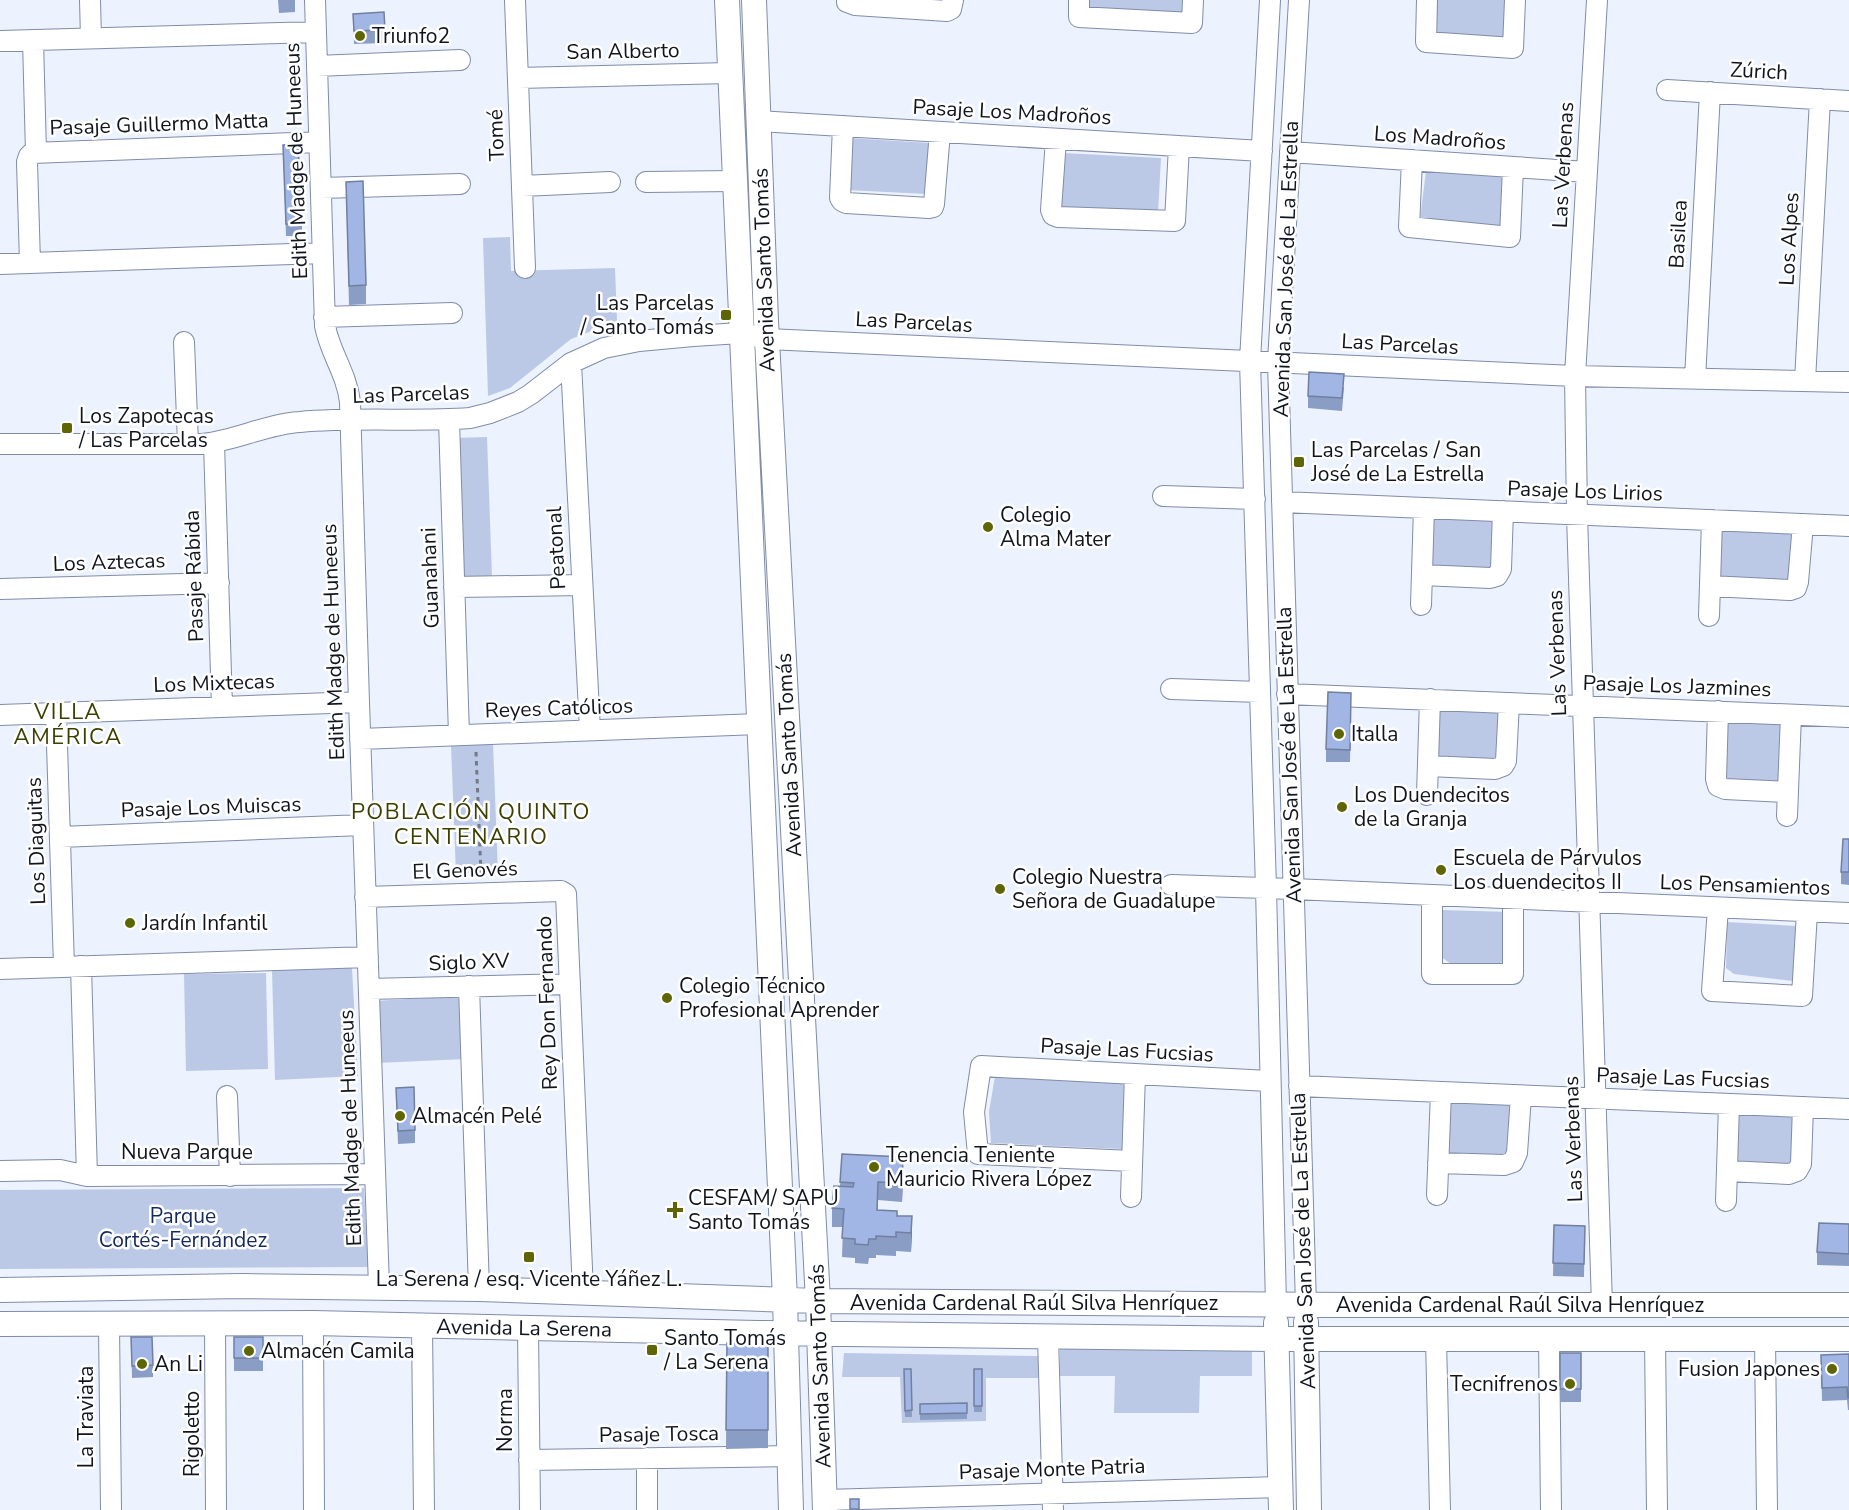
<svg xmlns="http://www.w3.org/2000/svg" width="1849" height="1510" font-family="'Nunito Sans',sans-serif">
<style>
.green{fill:#bbc9e6}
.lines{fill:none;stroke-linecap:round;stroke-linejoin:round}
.minor-casing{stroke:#808ca8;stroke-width:22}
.major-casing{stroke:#808ca8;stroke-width:26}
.path{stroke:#747a84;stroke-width:3;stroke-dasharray:4.5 4.5;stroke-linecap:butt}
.minor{stroke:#fff;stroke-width:20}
.major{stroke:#fff;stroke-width:24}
.wall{fill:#8a9dc4}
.shaded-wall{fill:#717fa0}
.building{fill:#a1b6e4;stroke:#717fa0;stroke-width:1.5}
.poi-dot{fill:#5d6505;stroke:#fff;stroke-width:2}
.labels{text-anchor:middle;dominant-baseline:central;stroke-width:5;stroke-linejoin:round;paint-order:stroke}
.poi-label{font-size:21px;fill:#0f141e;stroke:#fff;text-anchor:start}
.street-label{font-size:21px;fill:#0f141e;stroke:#fff}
.park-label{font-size:21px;fill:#14285e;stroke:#fff}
.neighbourhood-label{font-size:22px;letter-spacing:1.5px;fill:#3a4001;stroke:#fff}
</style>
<rect width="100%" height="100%" fill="#ecf2fe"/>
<!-- green -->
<path class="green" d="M1088,0H1184V13L1087,7Z
M1433,0H1510L1508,40L1431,35Z
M849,138L930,143L927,194L846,190Z
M1063,153L1161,158L1158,213L1060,208Z
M1503,169L1507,229L1420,219L1426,171Z
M510,237L511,271L615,268L617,321L571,339L510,388L488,396L483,238Z
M487,437L492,577L459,579L454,438Z
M1435,515L1490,518L1497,525L1496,568L1439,573L1429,564L1430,521Z
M1719,530L1799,534L1795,582L1726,581L1720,576Z
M1442,704L1503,713L1501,760L1434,757L1436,711Z
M1721,719L1783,721L1785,777L1775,788L1727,785L1719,774Z
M493,743L498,874L456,875L451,745Z
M1441,910L1509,912L1508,955L1501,963L1451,964L1440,956Z
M1727,922L1797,926L1793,981L1734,974L1726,968Z
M352,968L358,1076L275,1080L272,970Z
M266,973L268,1069L186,1071L184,974Z
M463,996L465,1059L377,1063L374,1001Z
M995,1076L1125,1082L1122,1149L991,1143L989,1112Z
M1448,1100L1511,1102L1512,1155L1450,1159L1443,1153Z
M1737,1114L1799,1116L1791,1169L1742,1166L1735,1159Z
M364,1188L368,1267L0,1269V1190Z
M1060,1348H1252V1376H1200L1199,1413H1114L1115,1376H1060Z
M844,1353L1039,1356L1038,1378H986V1421L902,1423L900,1377H842Z"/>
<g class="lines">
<defs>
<path id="minor" d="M90,0L91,38
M315,0L325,326C330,353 347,374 350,402L359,702L379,1287
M515,0L525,268
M847,0V2L855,5L947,11L951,9L953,0
M1079,0V17L1192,23L1193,0
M1270,0L1250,361L1266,888L1276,1304
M1299,0L1278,362L1306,1305
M1427,0L1426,42L1513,48L1515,0
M1597,0L1575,376L1577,515L1602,1305
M33,40L36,153
M0,41L316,32
M317,66L460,60
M518,78L729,73
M1667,90L1849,101
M758,121L1262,151
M843,126L840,198L842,201L846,203L929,208L933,207L934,204L940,132
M1056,139L1051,210L1053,215L1058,217L1175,221L1179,146
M1290,152L1587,172
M1412,160L1409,227L1510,237L1513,167
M646,182L734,181
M522,186L610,182
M321,188L460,184
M30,263L27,162L29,156L32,153L319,142
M0,264L322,253
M324,317L452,313
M184,342L188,444
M571,363L590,730
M1695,379L1710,92
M1805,381L1820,99
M449,420L459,735
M214,443L222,707
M0,444H202C235,441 266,424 300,422C356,417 413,422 470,418L490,413L518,402L531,394L571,363L604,348L639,341L693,336L741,333L767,339L1575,376L1849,382
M1163,496L1255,499
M1282,502L1849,526
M1422,575L1490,578L1497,576L1501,569L1503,511
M1710,586L1790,590L1796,588L1798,582L1803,524
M454,587L582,585
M0,589L219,583
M1421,605L1424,508
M1709,616L1712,520
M1171,689L1260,692
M1287,694L1849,717
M1718,711L1716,779L1718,786L1725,789L1788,792
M56,713L64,967
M0,715L359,702
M360,739L759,724
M1428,766L1495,769L1503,766L1506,761L1509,703
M1427,795L1430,699
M1787,816L1791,715
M60,837L363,825
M1171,885L1293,889L1849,913
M1432,896V974H1513V899
M365,897L561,891L566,894L583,1292
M1718,908L1712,991L1802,996L1807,912
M81,966L87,1176
M0,969L368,957
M469,986L479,1289
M369,989L570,984
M1299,1086L1849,1109
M227,1096L230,1176
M1132,1161L978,1154L974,1112L981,1066L1269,1081
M1438,1163L1504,1165L1513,1162L1517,1153L1521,1096
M0,1171L60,1170L87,1176L375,1174
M1727,1171L1789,1174L1797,1171L1801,1164L1803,1107
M1437,1195L1441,1092
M1131,1197L1135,1074
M1726,1201L1729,1104
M215,1323L216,1510
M313,1323L314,1510
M109,1324L111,1510
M422,1326L424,1510
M528,1329L530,1510
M1048,1337L1053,1510
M1436,1339L1440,1510
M1549,1339L1551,1510
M1655,1339L1657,1510
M1765,1339L1767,1510
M647,1458V1510
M529,1460L790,1456
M825,1500L1280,1487"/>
<path id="major" d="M727,0L785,1300L791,1510
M754,0L766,321L818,1301L825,1510
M0,1290L242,1286L479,1289L818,1301L1353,1305H1849
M1306,1322L1309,1510
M1276,1323L1281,1510
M0,1324L313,1323L758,1333L1276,1339H1849"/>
</defs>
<!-- minor casing -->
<use href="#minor" class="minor-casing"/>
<!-- major casing -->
<use href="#major" class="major-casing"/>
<!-- path -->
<path class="path" d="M476,752L481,874"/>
<!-- minor -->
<use href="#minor" class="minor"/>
<!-- major -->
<use href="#major" class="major"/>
</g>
<!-- wall -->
<path class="wall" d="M278,0H295V12L279,13Z
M384,12L385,43L354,44L353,14Z
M283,145L302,223V236H286Z
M346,182L366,285V304L349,305Z
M1344,387L1342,411L1308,408V396Z
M1351,706L1350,762H1326V749Z
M1849,839V885L1841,884V872Z
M396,1088L415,1130V1143L398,1144Z
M842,1154L903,1176L902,1202L878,1200V1210L897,1216H912L911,1252L896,1251V1256L876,1255V1258H869L868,1264L855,1263V1258L842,1257L843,1227H832V1208L840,1186Z
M1849,1224V1266L1817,1265V1252Z
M1554,1225L1585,1226L1584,1277L1553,1276Z
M131,1337L153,1365V1377L132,1378Z
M234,1337H263V1371H234Z
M727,1343L768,1344V1448L726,1449Z
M1560,1353H1581V1402H1560Z
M1849,1354V1410H1848L1847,1400L1822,1401L1821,1355Z
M904,1369H911L912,1417H905Z
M974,1369H982V1412H974Z
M967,1403V1419L920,1420V1404Z"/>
<!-- shaded-wall -->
<path class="shaded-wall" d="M903,1157V1176L902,1202V1183Z
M912,1216V1235L911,1252V1233Z"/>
<!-- building -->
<path class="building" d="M384,12L385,30L354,31L353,14Z
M298,144L302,223L286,224L283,145Z
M363,181L366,285L349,286L346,182Z
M1309,372L1344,374L1342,398L1308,396Z
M1328,692L1351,693L1350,750L1326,749Z
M1843,839H1849V872H1841Z
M414,1087L415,1130L398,1131L396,1088Z
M842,1154L903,1157L902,1183L878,1182L877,1210L897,1211V1216H912L911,1233L896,1232V1237L876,1236V1239H869L868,1245L855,1244V1239L842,1238L844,1209L832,1208L834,1186L853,1187L854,1183L840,1182Z
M1819,1223L1849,1224V1254L1817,1252Z
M1554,1225L1585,1226L1584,1264L1553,1263Z
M131,1337H152L153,1365L132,1366Z
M234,1337H263V1358H234Z
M727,1343L768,1344V1430H726Z
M1560,1353H1581V1389H1560Z
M1849,1354V1398H1848L1847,1387L1822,1388L1821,1355Z
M904,1369H911L912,1410L905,1411Z
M974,1369H982V1406H974Z
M967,1403V1413L920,1414V1404Z
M850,1499H859V1509H850Z"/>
<!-- markers -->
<g class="poi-dot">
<circle cx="360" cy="36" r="6"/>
<rect x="720" y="309" width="12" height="12" rx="3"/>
<rect x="61" y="422" width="12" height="12" rx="3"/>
<rect x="1293" y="456" width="12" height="12" rx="3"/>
<circle cx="988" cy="527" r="6"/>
<circle cx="1339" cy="734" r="6"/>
<circle cx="1342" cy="807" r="6"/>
<circle cx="1441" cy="870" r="6"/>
<circle cx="1000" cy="889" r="6"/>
<circle cx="130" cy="923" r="6"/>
<circle cx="667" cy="998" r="6"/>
<circle cx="400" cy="1116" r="6"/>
<circle cx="874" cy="1167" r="6"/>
<path d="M672 1201h6v6h6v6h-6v6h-6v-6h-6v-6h6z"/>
<rect x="523" y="1251" width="12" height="12" rx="3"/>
<rect x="646" y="1344" width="12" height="12" rx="3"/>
<circle cx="249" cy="1351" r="6"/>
<circle cx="142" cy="1364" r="6"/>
<circle cx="1832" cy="1369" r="6"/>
<circle cx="1570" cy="1384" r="6"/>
</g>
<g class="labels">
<!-- poi labels -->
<g class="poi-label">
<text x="372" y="36">Triunfo2</text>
<text x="714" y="303" text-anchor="end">Las Parcelas<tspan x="714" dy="24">/ Santo Tomás</tspan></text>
<text x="79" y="416">Los Zapotecas<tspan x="79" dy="24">/ Las Parcelas</tspan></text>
<text x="1311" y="450">Las Parcelas / San<tspan x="1311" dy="24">José de La Estrella</tspan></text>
<text x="1000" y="515">Colegio<tspan x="1000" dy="24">Alma Mater</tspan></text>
<text x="1351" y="734">Italla</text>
<text x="1354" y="795">Los Duendecitos<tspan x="1354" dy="24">de la Granja</tspan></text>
<text x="1453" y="858">Escuela de Párvulos<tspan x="1453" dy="24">Los duendecitos II</tspan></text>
<text x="1012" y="877">Colegio Nuestra<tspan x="1012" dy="24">Señora de Guadalupe</tspan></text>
<text x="142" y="923">Jardín Infantil</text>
<text x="679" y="986">Colegio Técnico<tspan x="679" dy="24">Profesional Aprender</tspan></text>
<text x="412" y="1116">Almacén Pelé</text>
<text x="886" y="1155">Tenencia Teniente<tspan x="886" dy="24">Mauricio Rivera López</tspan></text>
<text x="688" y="1198">CESFAM/ SAPU<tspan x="688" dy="24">Santo Tomás</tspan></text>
<text x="529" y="1279" text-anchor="middle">La Serena / esq. Vicente Yáñez L.</text>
<text x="664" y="1338">Santo Tomás<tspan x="664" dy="24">/ La Serena</tspan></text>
<text x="261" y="1351">Almacén Camila</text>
<text x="154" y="1364">An Li</text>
<text x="1820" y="1369" text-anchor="end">Fusion Japones</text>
<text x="1558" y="1384" text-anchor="end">Tecnifrenos</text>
</g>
<!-- street labels -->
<g class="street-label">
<text transform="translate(623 51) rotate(-1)">San Alberto</text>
<text transform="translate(1759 71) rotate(3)">Zúrich</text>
<text transform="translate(1012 112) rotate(3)">Pasaje Los Madroños</text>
<text transform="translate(159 124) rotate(-2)">Pasaje Guillermo Matta</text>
<text transform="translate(496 135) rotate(-92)">Tomé</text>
<text transform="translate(1440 138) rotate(4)">Los Madroños</text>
<text transform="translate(296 161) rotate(-92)">Edith Madge de Huneeus</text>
<text transform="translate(1563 165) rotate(-87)">Las Verbenas</text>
<text transform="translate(1678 234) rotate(-87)">Basilea</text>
<text transform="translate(1789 239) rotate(-87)">Los Alpes</text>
<text transform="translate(1286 269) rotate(-88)">Avenida San José de La Estrella</text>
<text transform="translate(764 270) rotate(-92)">Avenida Santo Tomás</text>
<text transform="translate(914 322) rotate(3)">Las Parcelas</text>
<text transform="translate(1400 344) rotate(3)">Las Parcelas</text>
<text transform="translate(411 394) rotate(-2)">Las Parcelas</text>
<text transform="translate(1585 491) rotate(2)">Pasaje Los Lirios</text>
<text transform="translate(556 548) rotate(-93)">Peatonal</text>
<text transform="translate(109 562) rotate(-2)">Los Aztecas</text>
<text transform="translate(194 576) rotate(-92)">Pasaje Rábida</text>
<text transform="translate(430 578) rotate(-92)">Guanahani</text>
<text transform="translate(333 642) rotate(-92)">Edith Madge de Huneeus</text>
<text transform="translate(1557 653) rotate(-92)">Las Verbenas</text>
<text transform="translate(214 683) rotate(-2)">Los Mixtecas</text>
<text transform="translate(1677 686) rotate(2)">Pasaje Los Jazmines</text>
<text transform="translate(559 708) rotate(-2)">Reyes Católicos</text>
<text transform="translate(789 755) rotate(-93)">Avenida Santo Tomás</text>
<text transform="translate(1289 755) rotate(-92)">Avenida San José de La Estrella</text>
<text transform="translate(211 807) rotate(-2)">Pasaje Los Muiscas</text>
<text transform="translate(36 841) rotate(-92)">Los Diaguitas</text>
<text transform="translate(465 870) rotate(-2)">El Genovés</text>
<text transform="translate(1745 885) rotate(2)">Los Pensamientos</text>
<text transform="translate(469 962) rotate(-2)">Siglo XV</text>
<text transform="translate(547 1003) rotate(-92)">Rey Don Fernando</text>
<text transform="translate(1127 1050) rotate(3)">Pasaje Las Fucsias</text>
<text transform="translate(1683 1078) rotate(2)">Pasaje Las Fucsias</text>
<text transform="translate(350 1128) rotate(-92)">Edith Madge de Huneeus</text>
<text transform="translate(1573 1139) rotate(-92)">Las Verbenas</text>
<text x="187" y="1152">Nueva Parque</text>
<text transform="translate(1303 1241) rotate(-92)">Avenida San José de La Estrella</text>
<text x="1034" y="1303">Avenida Cardenal Raúl Silva Henríquez</text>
<text x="1520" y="1305">Avenida Cardenal Raúl Silva Henríquez</text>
<text transform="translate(524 1328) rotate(1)">Avenida La Serena</text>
<text transform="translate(820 1366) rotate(-92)">Avenida Santo Tomás</text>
<text transform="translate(86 1417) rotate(-90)">La Traviata</text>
<text transform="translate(505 1420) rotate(-90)">Norma</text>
<text transform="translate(192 1434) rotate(-90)">Rigoletto</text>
<text transform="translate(659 1434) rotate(-1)">Pasaje Tosca</text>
<text transform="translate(1052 1469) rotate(-2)">Pasaje Monte Patria</text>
</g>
<!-- park labels -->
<g class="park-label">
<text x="183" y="1216">Parque<tspan x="183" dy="24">Cortés-Fernández</tspan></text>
</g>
<!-- neighbourhood labels -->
<g class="neighbourhood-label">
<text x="68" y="712">VILLA<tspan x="68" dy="25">AMÉRICA</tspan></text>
<text x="471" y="812">POBLACIÓN QUINTO<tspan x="471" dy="25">CENTENARIO</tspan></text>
</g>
</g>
</svg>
